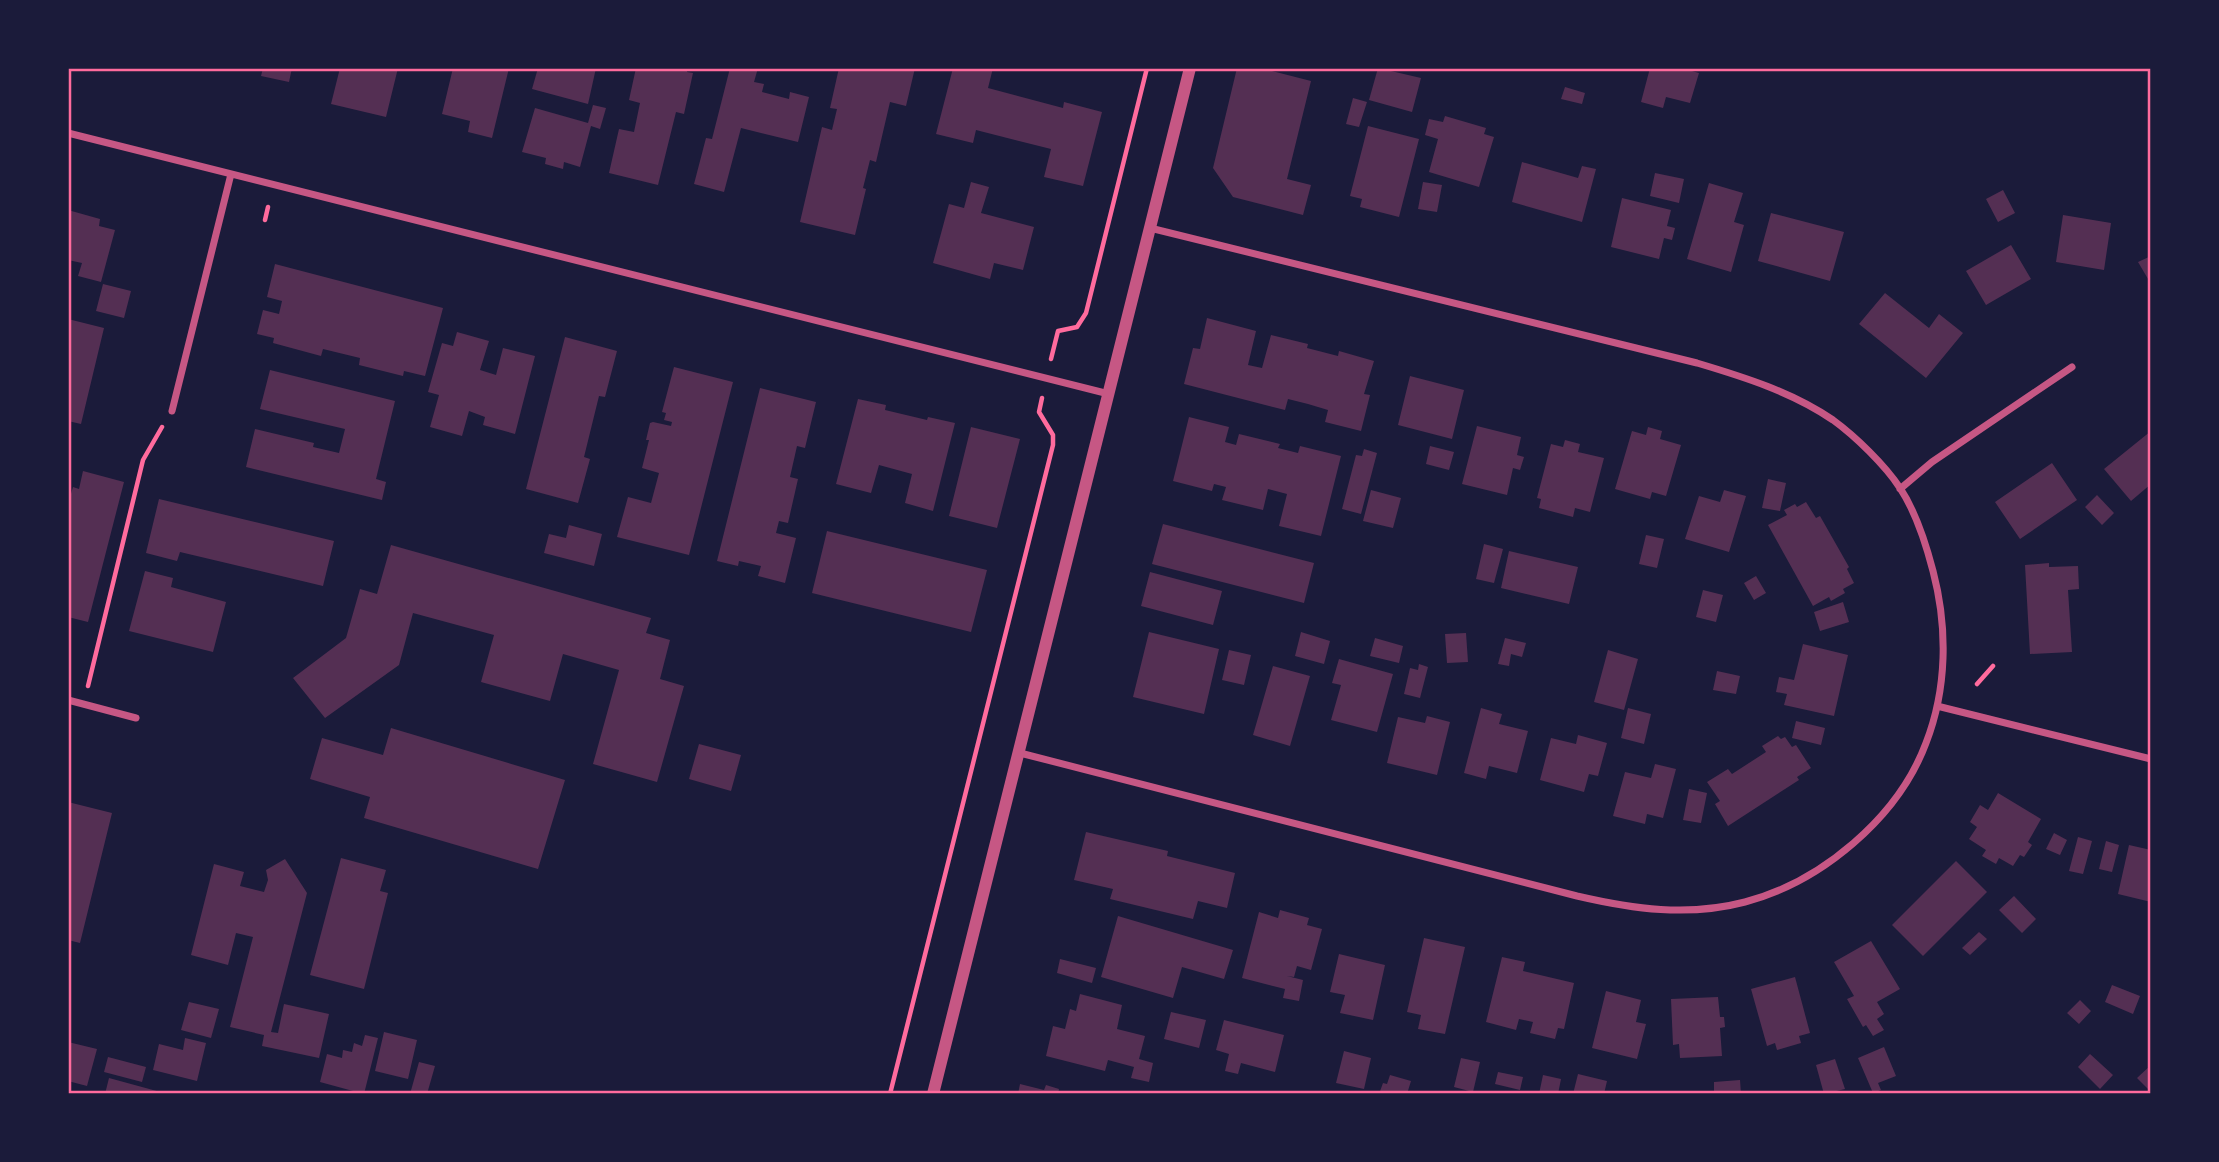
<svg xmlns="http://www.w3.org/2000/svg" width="2219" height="1162" font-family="Helvetica,sans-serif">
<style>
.building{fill:#542f53}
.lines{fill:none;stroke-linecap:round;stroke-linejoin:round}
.path{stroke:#ff6b9d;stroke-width:4.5}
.minor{stroke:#c65784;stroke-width:7}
.tertiary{stroke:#c65784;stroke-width:12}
.neatline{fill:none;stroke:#ff6b9d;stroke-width:2.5}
</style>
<rect width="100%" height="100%" fill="#1b1b3a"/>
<!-- building -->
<path class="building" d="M263,68H292L289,82L261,76Z
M340,68H398L386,117L331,104Z
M453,68H509L492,138L468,132L470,121L442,114Z
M538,68H596L588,104L532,89Z
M636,68H688L687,72L693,73L684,114L676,112L658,185L609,173L619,129L634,132L640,103L629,100Z
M730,68H758L754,82L764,84L762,92L789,99L790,92L809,97L798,142L741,128L724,192L694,184L706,138L712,139Z
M839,68H915L906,106L890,102L876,162L870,160L863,188L866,189L855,235L800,222L822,127L832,130L837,109L830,108Z
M953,68H993L988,88L1063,108L1064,102L1102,112L1083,186L1044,177L1051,149L976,130L973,143L936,134Z
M1237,68H1260L1311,81L1287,179L1311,185L1303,215L1233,197L1213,168Z
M1378,68L1421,78L1412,112L1369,100Z
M1650,68H1681L1699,73L1690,103L1666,97L1663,108L1641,102Z
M1565,87L1585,93L1582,104L1561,99Z
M1353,98L1367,102L1359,127L1346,124Z
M593,105L606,108L600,129L591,126L580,167L564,162L563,169L545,164L546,158L522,152L535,108L588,123Z
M1445,116L1486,128L1484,134L1494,137L1479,187L1429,172L1438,139L1425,135L1429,119L1443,122Z
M1368,126L1419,139L1399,217L1360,207L1362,199L1350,196Z
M1522,162L1578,178L1582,166L1596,169L1582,222L1512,202Z
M1655,173L1684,179L1679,203L1650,196Z
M971,182L989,187L981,213L1034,227L1023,270L994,263L990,279L933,263L949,204L964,208Z
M1423,182L1442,185L1437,212L1418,209Z
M1709,183L1743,193L1734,222L1744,225L1731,272L1687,259Z
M2003,190L2015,213L1998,222L1986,199Z
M1622,198L1671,210L1667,226L1675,228L1672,240L1664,238L1659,259L1611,247Z
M68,210L100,219L99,226L115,230L101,282L78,276L82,263L68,260Z
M1771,213L1844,232L1830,281L1758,261Z
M2063,215L2111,223L2104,270L2056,262Z
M2011,245L2031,279L1986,305L1966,271Z
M2151,256V284L2138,262Z
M275,264L443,308L425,376L404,371L403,376L359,365L360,358L323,349L321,356L273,343L274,338L257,334L263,310L279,314L282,301L267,297Z
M103,284L131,291L124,318L96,311Z
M1885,293L1929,328L1939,314L1963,333L1926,378L1859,324Z
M1207,318L1256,331L1248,365L1262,368L1271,335L1308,344L1307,348L1338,356L1339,351L1374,361L1364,394L1370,395L1361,431L1325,422L1328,410L1308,404L1288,399L1285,410L1184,384L1193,348L1200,349Z
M68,319L104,328L81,424L68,421Z
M457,332L489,341L480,370L496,375L503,348L535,356L515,434L483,425L485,417L469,411L462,436L430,427L439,395L428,392L442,343L453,346Z
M565,337L617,351L605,397L599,396L584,457L590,459L578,503L526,489Z
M674,367L733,382L689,555L617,537L628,497L651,503L659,473L642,468L649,440H646L650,423L653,422L671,426L672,422L664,420L666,413L662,412Z
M270,370L395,401L376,479L386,482L382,500L246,467L255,429L314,443L313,447L339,453L345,429L260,409Z
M1410,376L1464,390L1452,439L1398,425Z
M760,388L816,402L805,448L797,446L790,477L798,479L788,523L779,521L776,533L796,538L785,583L758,576L761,566L739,561L738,566L717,561Z
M858,399L886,405L885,410L927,420L928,417L955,423L933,511L905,503L912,474L879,465L871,493L836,484Z
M1189,417L1229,427L1225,442L1236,445L1239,434L1280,444L1278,448L1298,453L1300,446L1341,456L1321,536L1279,526L1287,494L1268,489L1263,510L1222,500L1226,487L1214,484L1212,491L1173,481Z
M1477,426L1521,437L1517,455L1524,457L1520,470L1513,468L1507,495L1462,484Z
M971,427L1020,439L997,528L949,516Z
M1648,427L1662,431L1660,439L1681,445L1666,496L1652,492L1650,499L1615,489L1632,431L1646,435Z
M2151,431V484L2131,501L2104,469Z
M1565,440L1580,444L1578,452L1604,458L1590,512L1575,508L1573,517L1539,508L1541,499L1537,498L1551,444L1563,447Z
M1430,446L1454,452L1449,470L1426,464Z
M1364,449L1377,453L1361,514L1342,509L1356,455L1362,456Z
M2052,463L2077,500L2020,539L1995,502Z
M83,471L124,482L88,622L68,617V504L73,487L79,489Z
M1768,479L1786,483L1780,511L1762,508Z
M1371,490L1401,498L1393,528L1363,521Z
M1724,490L1746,496L1729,552L1685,539L1699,496L1720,502Z
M2097,495L2114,513L2102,525L2085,507Z
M159,499L334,541L323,586L180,552L177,561L146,553Z
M1806,502L1816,518L1820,516L1849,567L1847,569L1854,583L1843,589L1845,593L1831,601L1829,597L1813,606L1768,525L1787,515L1784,510L1795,504L1797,507Z
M1163,524L1314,563L1304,603L1152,564Z
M569,525L602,534L594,566L544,553L549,534L566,538Z
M827,531L987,570L971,632L812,593Z
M1646,535L1664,539L1657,568L1639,564Z
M1484,544L1503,549L1494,583L1476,579Z
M391,545L651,618L646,633L670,640L660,679L684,686L657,782L593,764L619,670L563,654L550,701L481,682L494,635L413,613L399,665L325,718L293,678L346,638L360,589L377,594Z
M1509,551L1578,567L1569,604L1501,588Z
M2049,563V567L2078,566L2079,589L2068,590L2072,652L2030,654L2025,565Z
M145,571L173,578L171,587L226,602L213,652L129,631Z
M1150,572L1222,591L1213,625L1141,606Z
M1756,576L1766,593L1754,600L1744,583Z
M1703,590L1723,595L1716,622L1696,617Z
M1843,602L1849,622L1820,631L1814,612Z
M1149,632L1219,649L1204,714L1133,697Z
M1301,632L1330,641L1324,664L1295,656Z
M1466,633L1468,662L1447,663L1445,634Z
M1375,638L1403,646L1399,663L1370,656Z
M1505,638L1526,643L1522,657L1511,654L1509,666L1498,664Z
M1803,644L1848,655L1834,716L1784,705L1787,694L1776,692L1779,677L1794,680Z
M1229,650L1251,655L1244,685L1222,680Z
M1608,650L1638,659L1624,710L1594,702Z
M1339,659L1393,674L1377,732L1331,720L1341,685L1332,683Z
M1419,664L1428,667L1420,698L1404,694L1410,668L1418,670Z
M1273,666L1310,676L1290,746L1253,735Z
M1717,671L1740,676L1736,694L1713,690Z
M1481,708L1502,714L1499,724L1528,731L1517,773L1489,766L1486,779L1464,773Z
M1628,708L1651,714L1644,744L1621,738Z
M1427,716L1450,722L1437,775L1387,763L1398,717L1425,723Z
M1796,721L1825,728L1821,745L1792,738Z
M391,728L565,780L538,869L364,818L370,797L310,779L322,738L383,755Z
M1578,735L1607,743L1598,776L1589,774L1584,792L1540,780L1551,738L1576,744Z
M1778,736L1781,739L1785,737L1792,747L1796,745L1811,768L1797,777L1799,780L1728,826L1715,804L1720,801L1707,782L1728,769L1732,774L1766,752L1762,746Z
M699,744L741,755L731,791L689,779Z
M1655,764L1676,769L1663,818L1647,814L1645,824L1613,816L1625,772L1651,778Z
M1689,789L1707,793L1701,823L1683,820Z
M1998,793L2041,819L2028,842L2032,845L2024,857L2020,855L2013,866L1999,858L1996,864L1982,856L1986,850L1969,839L1977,827L1970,822L1980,805L1988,810Z
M68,802L112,813L80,943L68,940Z
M1086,832L1168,851L1167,856L1235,873L1227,908L1198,901L1193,919L1110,899L1113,889L1074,880Z
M2054,833L2067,840L2060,855L2046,849Z
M2078,837L2092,841L2083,874L2069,871Z
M2106,841L2119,845L2112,872L2099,869Z
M2129,845L2151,850V902L2118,894Z
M341,858L386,870L380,891L388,893L364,989L310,975Z
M285,859L307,893L271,1032L278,1033L284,1004L329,1014L319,1058L262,1046L264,1035L230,1027L253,937L236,933L228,965L191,955L214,864L244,872L240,886L264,892L268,880L266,870Z
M1956,861L1987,892L1923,956L1892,925Z
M2014,896L2036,919L2022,933L1999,910Z
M1280,910L1309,918L1307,925L1322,929L1311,970L1297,966L1294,977L1287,976L1303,980L1299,1001L1283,998L1285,989L1242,978L1259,912L1278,918Z
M1118,916L1233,950L1224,979L1182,967L1173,998L1101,977Z
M1979,932L1987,939L1970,955L1962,948Z
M1424,938L1465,947L1445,1034L1418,1029L1421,1015L1407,1012Z
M1871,941L1900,989L1877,1002L1884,1014L1877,1019L1884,1030L1873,1036L1866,1025L1863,1027L1847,999L1854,996L1834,962Z
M1339,954L1385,965L1373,1020L1340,1013L1345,995L1330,992Z
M1502,957L1525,962L1523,971L1574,983L1564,1029L1558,1028L1555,1039L1530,1033L1533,1022L1519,1019L1516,1030L1486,1022Z
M1060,959L1096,968L1092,983L1057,973Z
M1795,977L1810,1033L1799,1036L1801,1043L1777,1050L1775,1043L1767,1046L1751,989Z
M2112,985L2140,996L2133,1014L2105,1002Z
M1606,991L1641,1000L1636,1022L1646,1024L1637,1059L1592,1048Z
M1080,994L1122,1005L1117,1029L1145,1036L1139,1059L1153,1063L1149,1082L1131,1078L1134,1067L1108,1060L1105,1071L1046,1056L1053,1026L1065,1029L1070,1009L1076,1011Z
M1718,997L1720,1017H1724L1725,1027L1720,1028L1722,1056L1680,1058L1679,1044L1673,1045L1671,999Z
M2080,1000L2091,1011L2079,1024L2067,1013Z
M189,1002L219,1009L211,1038L181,1030Z
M1171,1012L1206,1020L1199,1048L1164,1039Z
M1224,1020L1284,1035L1275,1072L1241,1063L1238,1074L1225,1071L1229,1054L1216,1050Z
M384,1032L417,1040L408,1079L375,1071Z
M365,1035L378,1038L364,1094L320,1082L327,1054L342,1058L343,1050L352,1052L354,1043L362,1046Z
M185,1038L206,1043L197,1081L153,1070L159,1044L183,1050Z
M68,1042L97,1049L87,1086L68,1081Z
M1884,1047L1896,1076L1878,1083L1881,1090L1873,1093L1858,1058Z
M1344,1051L1371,1058L1364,1089L1336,1083Z
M2090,1054L2113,1075L2100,1089L2078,1067Z
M108,1057L146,1067L142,1082L104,1072Z
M1461,1058L1480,1062L1473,1092L1454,1087Z
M1835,1059L1845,1089L1824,1094L1816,1065Z
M419,1062L435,1066L427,1094H410Z
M2151,1065V1092L2137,1078Z
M1498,1072L1523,1077L1520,1090L1495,1084Z
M1578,1074L1607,1081L1604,1094H1573Z
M1390,1075L1411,1081L1407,1094H1379L1383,1083L1387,1084Z
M1543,1075L1561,1079L1558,1094H1539Z
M109,1078L164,1093V1094H105Z
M1740,1080L1741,1094H1714V1082Z
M1020,1084L1044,1090L1046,1085L1059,1089L1058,1094H1018Z"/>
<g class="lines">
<!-- path -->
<path class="path" d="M265,220L268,207
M1051,359L1058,331L1077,327L1086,313L1147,68
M1977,684L1993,666
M88,686L143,460L162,427
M890,1094L1053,445V435L1039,412L1042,398"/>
<!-- minor -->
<path class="minor" d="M68,133L1109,394
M172,411L231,174
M1900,489L1932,462L2072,367
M68,700L136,718
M1937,706L2151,759
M1020,753L1577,896C1633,909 1688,917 1745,902C1821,882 1898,818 1926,743C1947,689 1948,628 1933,571C1926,544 1916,512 1900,488C1885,465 1855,436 1833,420C1792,392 1744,377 1697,363L1150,228"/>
<!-- tertiary -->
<path class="tertiary" d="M933,1094L1190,68"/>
</g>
<!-- border -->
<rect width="2219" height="1162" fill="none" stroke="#1b1b3a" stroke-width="140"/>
<rect x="70" y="70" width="2079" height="1022" class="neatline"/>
</svg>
